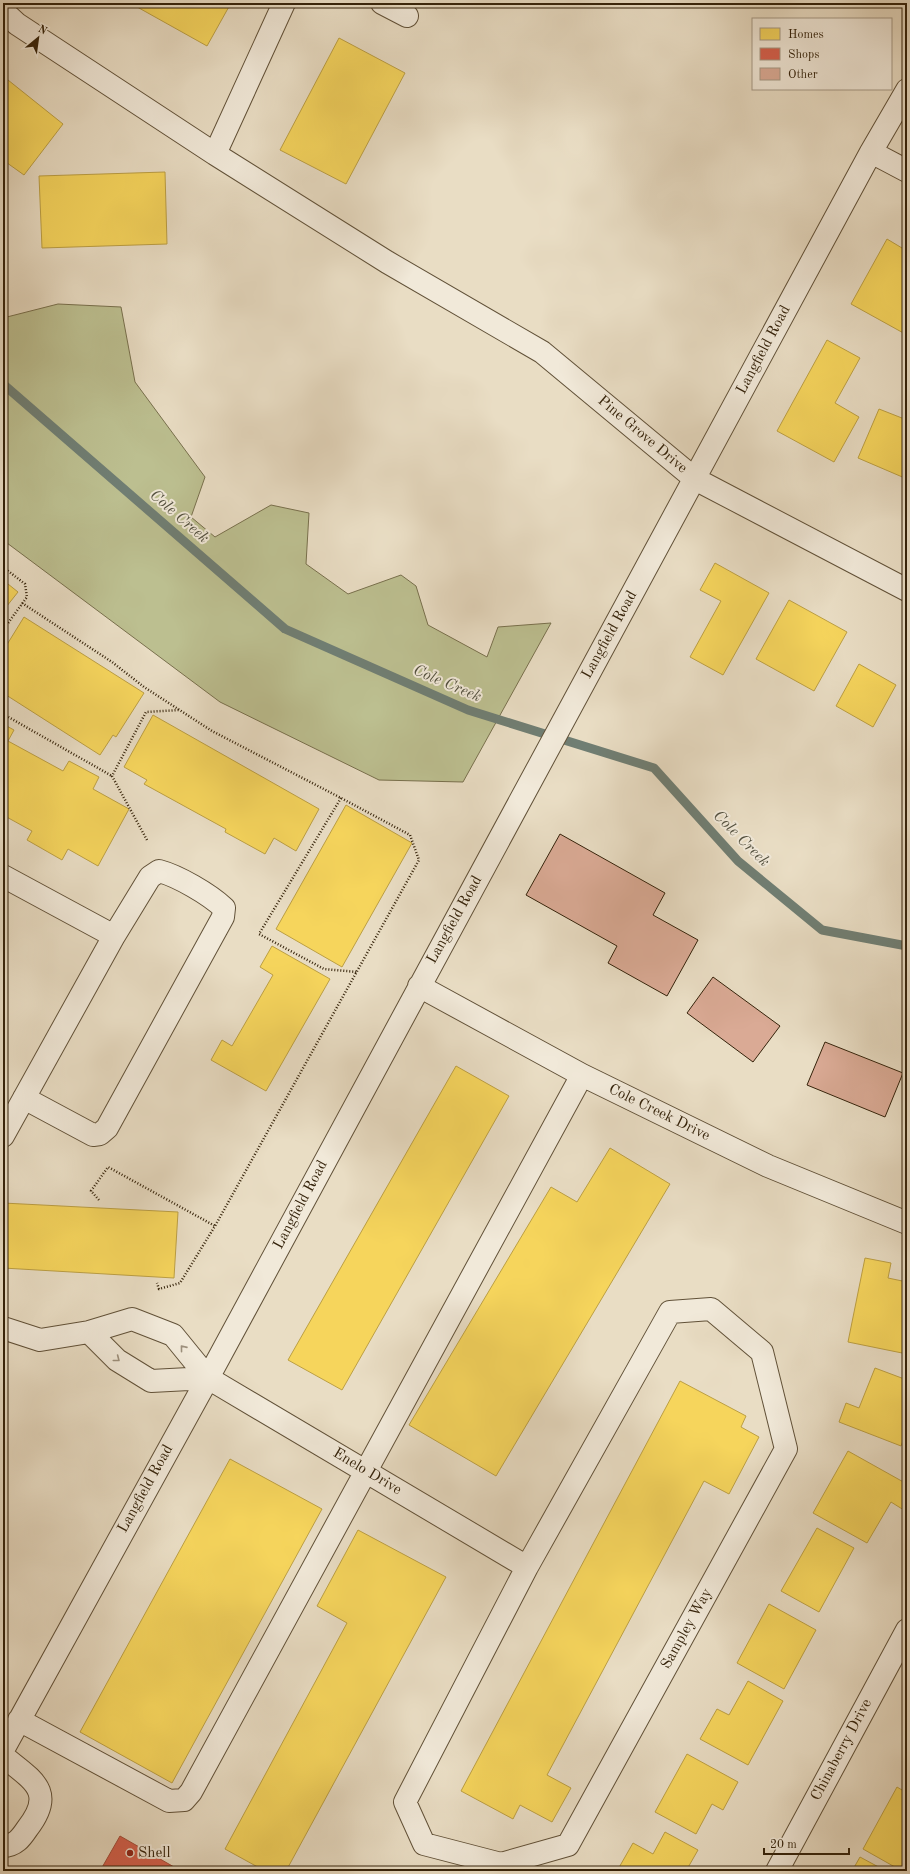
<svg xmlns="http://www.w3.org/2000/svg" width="910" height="1874" font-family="'Old Standard TT',serif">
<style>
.green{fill:#bcbf90;stroke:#78704d}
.homes{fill:#f6d55c;stroke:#bc9f43}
.shops{fill:#d6604d;stroke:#a54d39}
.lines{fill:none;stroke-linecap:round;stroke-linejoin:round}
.stream{stroke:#707e73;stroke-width:9}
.building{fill:#daaa95;stroke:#34220a}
.minor-casing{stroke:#615138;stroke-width:24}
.path{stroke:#34220a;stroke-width:2.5;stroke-dasharray:1 2;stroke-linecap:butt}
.minor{stroke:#f1e9d9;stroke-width:22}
.oneway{stroke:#9c8f7c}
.poi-dot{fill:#8f2418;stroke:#f1e9d9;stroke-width:1.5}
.labels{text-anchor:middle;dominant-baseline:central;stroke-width:4;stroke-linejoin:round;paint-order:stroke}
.street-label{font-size:15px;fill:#34220a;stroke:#f1e9d9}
.poi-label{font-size:15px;fill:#34220a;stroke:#f1e9d9;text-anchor:start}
.water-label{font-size:16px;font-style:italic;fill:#52503f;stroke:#f1e9d9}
</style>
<rect width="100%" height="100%" fill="#e9ddc4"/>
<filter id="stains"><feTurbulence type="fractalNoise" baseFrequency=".005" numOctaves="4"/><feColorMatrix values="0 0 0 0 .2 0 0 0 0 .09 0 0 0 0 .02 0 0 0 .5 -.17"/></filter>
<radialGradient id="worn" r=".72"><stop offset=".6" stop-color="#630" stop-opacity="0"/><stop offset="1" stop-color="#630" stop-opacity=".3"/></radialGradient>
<!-- green -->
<path class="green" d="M58,304L121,307L135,382L205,477L191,517L215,537L271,505L309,513L306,564L348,594L401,575L416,586L428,625L487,657L498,627L551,623L463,782L379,780L220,702L3,540V318Z"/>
<!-- homes -->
<path class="homes" d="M130,3H231L207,46Z
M339,38L405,73L346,184L280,150Z
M3,76L63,124L24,175L3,160Z
M165,172L167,244L42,248L39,176Z
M887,239L907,251V335L851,304Z
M827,340L860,358L835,403L859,417L834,462L777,431Z
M879,409L907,420V479L858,458Z
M715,563L769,593L723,675L690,657L721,601L700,590Z
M3,580L18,592L3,611Z
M789,600L847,632L814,691L756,659Z
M24,617L144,693L116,737L113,735L100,755L3,693V651Z
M859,664L896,685L873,727L836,706Z
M153,715L319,809L296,851L274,838L265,854L225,832L226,829L144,784L147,780L124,767Z
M3,724L14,730L8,741L63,771L69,761L99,777L93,789L129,809L98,866L68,849L62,860L27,840L32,831L3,815Z
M346,805L412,843L342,967L276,929Z
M272,946L330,979L266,1091L211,1060L222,1040L232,1046L273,975L260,967Z
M456,1066L509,1096L342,1390L288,1360Z
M610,1148L670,1184L496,1476L409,1425L551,1187L577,1202Z
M3,1203L178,1212L174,1278L3,1268Z
M865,1258L891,1263L888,1278L907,1282V1354L848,1342Z
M875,1368L907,1380V1430L901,1446L839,1422L846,1403L859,1408Z
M680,1381L746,1416L741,1427L759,1437L729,1494L704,1481L547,1775L571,1788L552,1822L520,1805L513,1819L461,1791Z
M848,1451L907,1484V1512L891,1502L867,1543L813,1513Z
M230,1459L322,1509L172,1783L80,1732Z
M817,1528L854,1548L819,1612L781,1591Z
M358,1530L446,1577L286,1871H265L225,1849L347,1623L317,1606Z
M769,1604L816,1630L784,1689L737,1663Z
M748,1681L783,1701L748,1765L700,1739L717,1709L729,1715Z
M687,1754L738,1782L723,1810L712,1804L696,1834L655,1812Z
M897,1787L907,1793V1871H902L863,1849Z
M665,1832L698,1850L686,1871H617L633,1843L653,1854Z
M860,1857L886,1871H852Z"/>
<!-- shops -->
<path class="shops" d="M120,1836L181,1871H100Z"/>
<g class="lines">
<!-- stream -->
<path class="stream" d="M3,384L285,629L468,710L654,768L738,861L822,930L907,946"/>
</g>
<!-- building -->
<path class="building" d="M560,834L665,893L653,915L698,940L667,996L608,963L617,946L526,895Z
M713,977L780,1026L753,1062L687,1013Z
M825,1042L903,1073L885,1117L807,1085Z"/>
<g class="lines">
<defs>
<path id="minor" d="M284,3L215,154L387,262L542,352L695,479L907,590
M382,3L407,16
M3,11L17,24L215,154
M871,152L907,171
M3,876L114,936
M419,986L582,1075L768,1166L907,1223
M3,1136L114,936L150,877L159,871C178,876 209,894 224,908L223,917L107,1128L100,1134L93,1135L24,1098
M711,1309L762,1352L786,1449L568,1845L501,1864L424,1844L405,1802L527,1567L670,1312Z
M3,1328L40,1340L89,1332L132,1319L173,1335L208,1378L527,1567
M89,1332L117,1360L151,1381L208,1378
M19,1720L169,1801L184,1800L191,1792L582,1075
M3,1750L208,1378L871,152L907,90
M3,1756C32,1780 57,1791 27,1829C21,1838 15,1846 3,1846
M777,1871L907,1630"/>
</defs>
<!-- minor casing -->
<use href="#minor" class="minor-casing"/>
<!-- path -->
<path class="path" d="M3,567L25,584L27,597L3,630
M22,603L112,662L144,687L212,731L341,798L410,835L419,860L215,1226L180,1283L159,1289L157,1283
M3,714L112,776
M341,798L259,934L324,969L357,972
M147,840L112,776L146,712L179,710
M99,1200L91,1191L108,1167L215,1226"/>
<!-- minor -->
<use href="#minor" class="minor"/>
</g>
<!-- one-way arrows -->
<defs><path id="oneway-chevron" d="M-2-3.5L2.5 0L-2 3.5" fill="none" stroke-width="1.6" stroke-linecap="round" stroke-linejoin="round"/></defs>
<g class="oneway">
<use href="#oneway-chevron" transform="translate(183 1348) rotate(-129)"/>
<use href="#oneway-chevron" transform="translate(117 1359) rotate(38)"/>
</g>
<!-- markers -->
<circle class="poi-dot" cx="130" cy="1853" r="4"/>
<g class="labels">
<!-- street labels -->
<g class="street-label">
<text transform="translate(764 350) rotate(-62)">Langfield Road</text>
<text transform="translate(642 435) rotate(40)">Pine Grove Drive</text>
<text transform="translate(610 635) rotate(-61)">Langfield Road</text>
<text transform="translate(455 920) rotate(-61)">Langfield Road</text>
<text transform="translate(659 1113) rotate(26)">Cole Creek Drive</text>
<text transform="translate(301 1205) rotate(-62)">Langfield Road</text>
<text transform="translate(367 1472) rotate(31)">Enelo Drive</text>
<text transform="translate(146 1489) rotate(-61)">Langfield Road</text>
<text transform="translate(687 1629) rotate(-61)">Sampley Way</text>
<text transform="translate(842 1750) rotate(-62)">Chinaberry Drive</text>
</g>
<!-- poi labels -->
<g class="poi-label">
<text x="138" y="1853">Shell</text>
</g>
<!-- water labels -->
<g class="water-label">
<text transform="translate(179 517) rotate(41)">Cole Creek</text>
<text transform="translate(447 684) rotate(23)">Cole Creek</text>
<text transform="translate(741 839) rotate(45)">Cole Creek</text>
</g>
</g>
<!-- margin -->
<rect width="910" height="1874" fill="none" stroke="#e9ddc4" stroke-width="16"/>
<rect x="4" y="4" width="902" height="1866" fill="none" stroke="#34220a" stroke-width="2"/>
<rect x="8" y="8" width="894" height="1858" fill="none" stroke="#34220a"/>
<!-- legend -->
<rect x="752" y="18" width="140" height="72" fill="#f1e9d9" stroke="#a59986"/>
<rect x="760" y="28" width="20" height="12" fill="#f6d55c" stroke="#a59986"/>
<text x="788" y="38" font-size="12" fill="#34220a">Homes</text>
<rect x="760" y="48" width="20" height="12" fill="#d6604d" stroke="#a59986"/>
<text x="788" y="58" font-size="12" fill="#34220a">Shops</text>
<rect x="760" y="68" width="20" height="12" fill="#daaa95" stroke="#a59986"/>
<text x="788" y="78" font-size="12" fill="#34220a">Other</text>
<!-- north arrow -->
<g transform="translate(38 38) rotate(29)" stroke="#f1e9d9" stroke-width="3" paint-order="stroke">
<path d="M0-3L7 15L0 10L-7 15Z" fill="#34220a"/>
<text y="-6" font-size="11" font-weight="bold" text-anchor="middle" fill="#34220a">N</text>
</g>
<!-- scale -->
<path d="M764 1848v6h85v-6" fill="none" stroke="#34220a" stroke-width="2"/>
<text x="770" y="1848" font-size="12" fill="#34220a" stroke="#f1e9d9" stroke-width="3" paint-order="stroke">20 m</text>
<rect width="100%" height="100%" filter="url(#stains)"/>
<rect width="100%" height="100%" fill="url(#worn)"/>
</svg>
